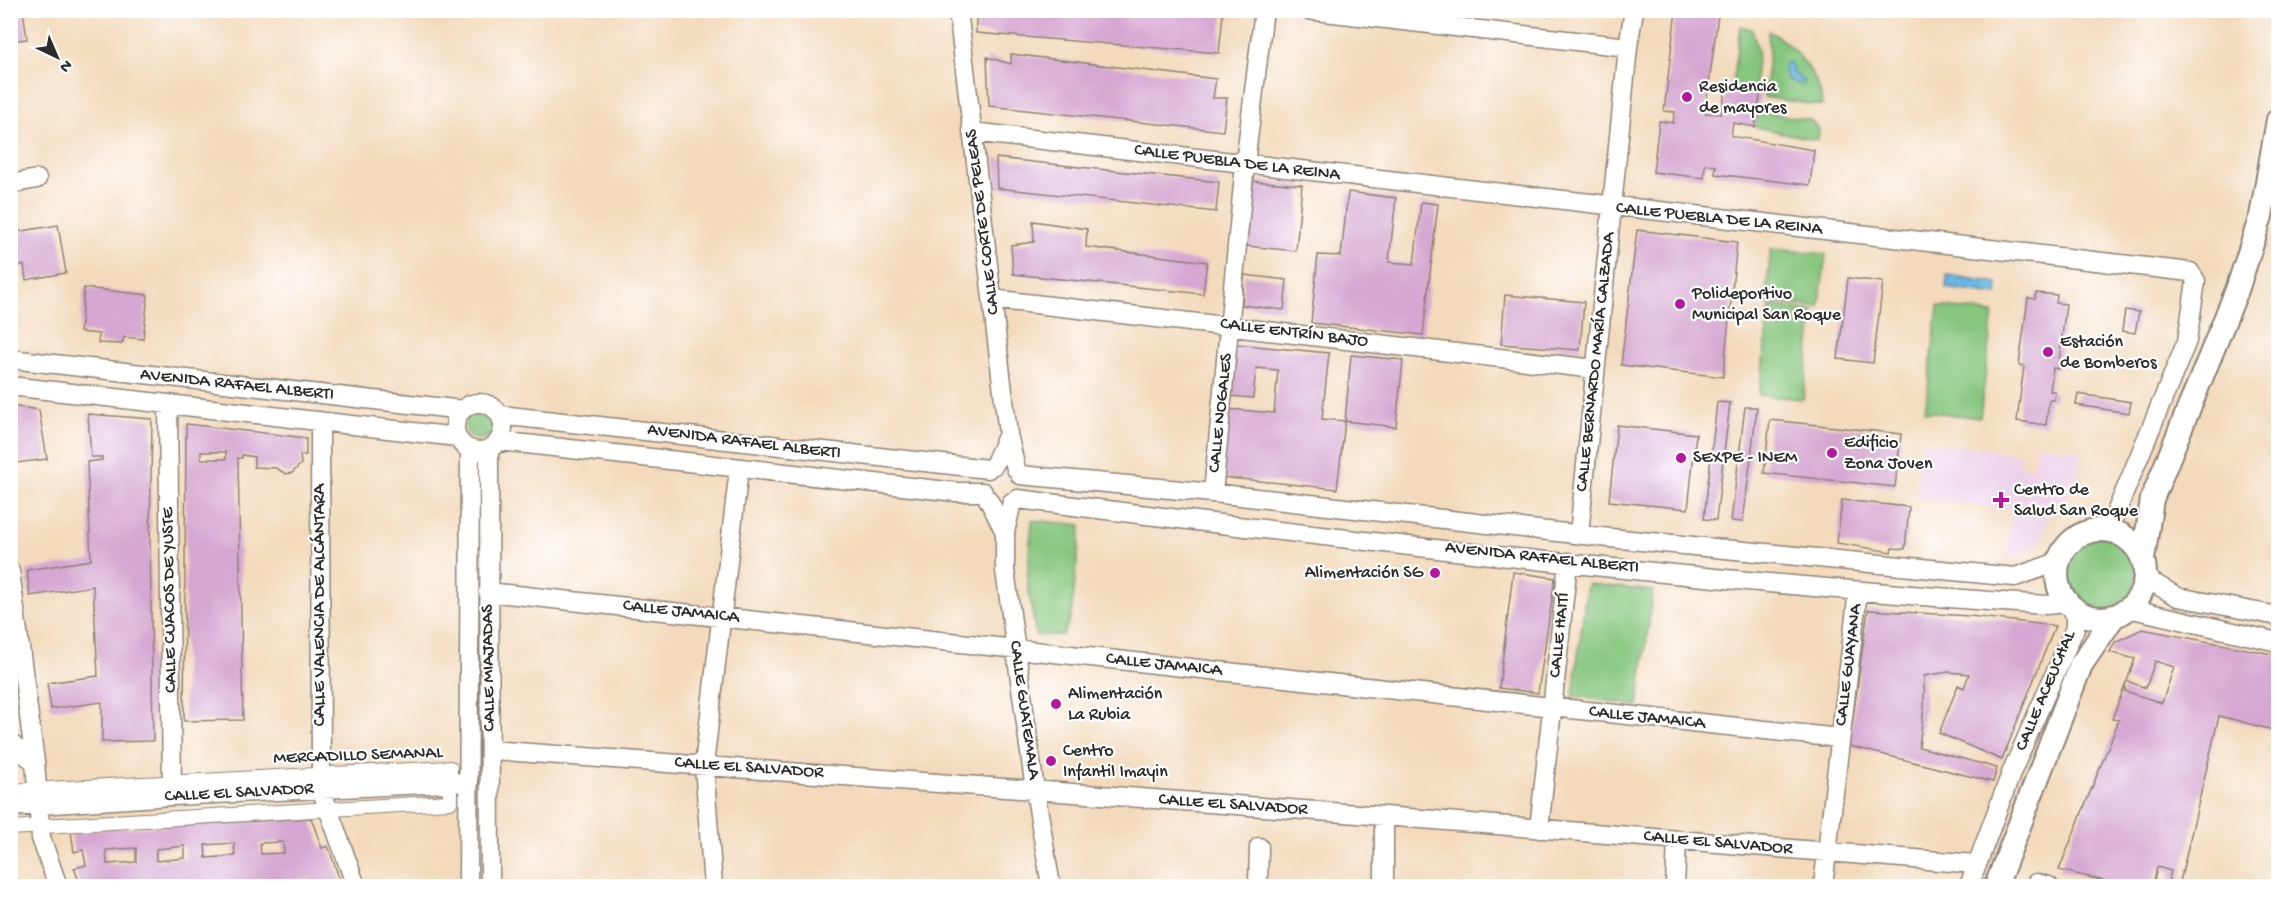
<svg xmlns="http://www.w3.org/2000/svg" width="2289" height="897" font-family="'Gochi Hand',sans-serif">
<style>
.built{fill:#edd0e9}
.green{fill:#85c57d;stroke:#587854;stroke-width:1.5}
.water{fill:#68b7e2;stroke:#4a7186;stroke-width:1.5}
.building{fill:#d5a7d2;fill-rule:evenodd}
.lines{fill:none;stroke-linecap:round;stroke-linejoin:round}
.pedestrian-casing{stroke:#8f8274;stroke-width:16}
.minor-casing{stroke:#8f8274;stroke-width:21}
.tertiary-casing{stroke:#8f8274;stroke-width:26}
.pedestrian{stroke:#fff;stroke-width:14}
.minor{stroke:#fff;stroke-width:18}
.tertiary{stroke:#fff;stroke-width:22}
.poi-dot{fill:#b5179e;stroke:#fff;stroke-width:2}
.labels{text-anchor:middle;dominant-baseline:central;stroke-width:4.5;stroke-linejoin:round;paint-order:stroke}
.poi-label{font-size:18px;fill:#2b2b2b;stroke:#fff;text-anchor:start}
.street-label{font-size:18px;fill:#2b2b2b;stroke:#fff}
</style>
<rect width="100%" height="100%" fill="#fff"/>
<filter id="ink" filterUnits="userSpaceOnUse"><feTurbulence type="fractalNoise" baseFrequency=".0167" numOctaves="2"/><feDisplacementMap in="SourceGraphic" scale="12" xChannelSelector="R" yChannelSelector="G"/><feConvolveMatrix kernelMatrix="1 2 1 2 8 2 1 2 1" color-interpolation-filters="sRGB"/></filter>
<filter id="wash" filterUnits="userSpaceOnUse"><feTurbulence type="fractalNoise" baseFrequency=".008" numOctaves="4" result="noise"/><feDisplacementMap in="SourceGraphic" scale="24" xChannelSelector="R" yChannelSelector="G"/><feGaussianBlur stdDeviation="1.35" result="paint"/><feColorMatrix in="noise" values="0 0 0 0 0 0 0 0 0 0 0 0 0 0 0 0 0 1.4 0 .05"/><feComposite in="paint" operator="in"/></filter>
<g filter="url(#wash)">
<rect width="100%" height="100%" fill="#f3dabc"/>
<!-- built -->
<path class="built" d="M1921,441L2021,454L2020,466L2032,468L2036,444L2082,450L2077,483L2069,482L2066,503H2049L2046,530L2040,542L2024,554L2007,557L2011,509L1916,498Z"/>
<!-- green -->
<path class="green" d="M1740,26L1752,29L1758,51L1754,88L1732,85Z
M1768,31C1793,44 1822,77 1822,106L1764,97L1769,56Z
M1758,111L1810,120L1819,130L1818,140L1755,127Z
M1771,249L1826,254L1819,307L1765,303Z
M1770,306L1814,311L1803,399L1759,395Z
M1938,306L1993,313L1980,418L1925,411Z
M465 425a14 14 0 1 1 28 0a14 14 0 1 1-28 0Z
M1032,520L1081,525L1071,617L1063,635H1036L1027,581Z
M2062 573a37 37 0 1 1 74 0a37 37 0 1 1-74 0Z
M1587,584L1653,591L1638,706L1573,696Z"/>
<!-- water -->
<path class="water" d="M1786,62H1790L1794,73L1804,82L1803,85L1788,80L1783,68Z
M1947,275L1998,283L1997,295L1946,288Z"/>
<g id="blocks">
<!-- building -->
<path class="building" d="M10,10H23L27,39L10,41Z
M976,10H1195L1223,13L1219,53L976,33Z
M1676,10L1718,15L1705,113L1721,114L1727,83L1761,90L1755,127L1733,123L1731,136L1814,150L1810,185L1715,174L1716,166L1705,164L1704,178L1653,172L1659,121L1673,123L1675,112L1664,111Z
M1011,54L1216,79L1213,98H1227L1223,131L989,106L987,57L1011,64Z
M996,158L1219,182L1216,212L997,188Z
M1252,181L1302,185L1296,251L1247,246Z
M1348,192L1396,198L1389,262L1414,264L1421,202L1438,204L1423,335L1311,323L1318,255L1341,256Z
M1033,221L1087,229L1086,247L1207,262L1203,294L1013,274L1011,245L1034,242Z
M58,225L66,273L26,280L24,265L10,267V233Z
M1637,230L1737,242L1723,377L1621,365Z
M1244,275L1287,280L1284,310L1242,305Z
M1848,278L1883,282L1873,363L1838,359Z
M84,288L148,295L143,339L124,337L122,344L98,343L99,334L80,332Z
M2036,293L2057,295L2056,303L2066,304L2058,369L2053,368L2050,391H2055L2054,400H2049L2046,425L2017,421L2024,366L2019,365L2028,298L2035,299Z
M1505,295L1584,302L1580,350L1501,344Z
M2125,310L2139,312L2135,333L2122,331Z
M1235,344L1329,353L1322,419L1345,421L1337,489L1221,477L1227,409L1274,413L1278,370L1256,368L1253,398L1229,396Z
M1351,355L1403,360L1396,427L1345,421Z
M2078,394L2131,402L2129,413L2076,405Z
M1717,402L1730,403L1716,520L1704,519Z
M10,406L39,410L47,459L16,463Z
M1745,407H1757L1743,522L1731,521Z
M88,414L152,419L150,540L153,741L102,742V702L51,709L47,683L98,676L93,586L30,596L27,570L91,560L87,462L102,460V457H91Z
M1770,420L1901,434L1895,487L1764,473Z
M186,424L306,438V455H300L301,464L292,473L286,474L276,468L254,467V457L242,455V458H238L243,720L184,721ZM201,452H226V459H201Z
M1617,425L1696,434L1688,509L1609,501Z
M1842,500L1909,507L1905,549L1892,548L1891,552L1837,543Z
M1513,572L1555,578L1538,693L1499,688Z
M1868,610L1970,616L2055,626L2002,760L1939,733L1958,685L1964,688L1969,674L1949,672L1924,676V707L1919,747L1997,768L1993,782L1849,746Z
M2142,629L2278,655L2277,731L2219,716L2179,886H2167L2171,871L2157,867L2153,886H2126L2059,870L2119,720L2112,719L2126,682L2125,691L2162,703L2174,667L2155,661L2146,688L2127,681L2135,659L2110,652L2115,642Z
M311,818L322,848L328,846L342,886H313L311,879L168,886H81L74,868L86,865L83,850L74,852L71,831ZM283,842L284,853L261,854L260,843ZM234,843L235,856L206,858L205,845ZM185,846V858L156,861V849ZM136,848V862L107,864L106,850Z"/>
</g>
</g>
<g filter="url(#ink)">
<use href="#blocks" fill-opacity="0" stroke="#8f8274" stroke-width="1.5"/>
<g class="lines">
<defs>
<path id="pedestrian" d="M10,791L450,768V802L10,828"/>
<path id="minor" d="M958,10L1008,434L1016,469
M1307,10L1628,47
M972,132L2190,272L2196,281L2187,341L2115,515L2104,530
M10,184L37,179
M992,299L1595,369
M10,359L463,410
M10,386L457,437
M455 427a24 24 0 1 1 48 0a24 24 0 1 1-48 0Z
M168,404L172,796
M500,415L988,469
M320,421L321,789L356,886
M499,441L956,492H983
M489,449L490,886
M994,465L1008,434
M1020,475L1213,493L1610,538L2015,577L2058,562
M1213,493L1245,164L1264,10
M988,499L1005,532
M1018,499C1360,542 1703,582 2046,605L2067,603
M1012,502L1005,532V570L1035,790L1051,886
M1579,534L1628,47L1634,10
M10,571L35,762L41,838L58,886
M2145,578L2178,597L2278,616
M488,592L1839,738
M2128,608L2278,642
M10,743L35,762
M491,750L1384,816L1976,864
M10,807L172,796L469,782
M1384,816V886
M1539,829L1568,562
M2036,883L2049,886
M468,886L470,450
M713,886L704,765L739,469
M1258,886L1259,847
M1675,886L1677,840
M1823,886L1858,591
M1969,886L2012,771L2075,628V610"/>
<path id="tertiary" d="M2057 574a44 44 0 1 1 88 0a44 44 0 1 1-88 0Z
M2143,560L2152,499L2237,290L2261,216L2278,120
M1996,886L2081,665L2114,616"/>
</defs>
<!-- pedestrian casing -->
<use href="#pedestrian" class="pedestrian-casing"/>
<!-- minor casing -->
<use href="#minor" class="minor-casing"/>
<!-- tertiary casing -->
<use href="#tertiary" class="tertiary-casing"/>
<!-- pedestrian -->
<use href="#pedestrian" class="pedestrian"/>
<!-- minor -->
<use href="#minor" class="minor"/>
<!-- tertiary -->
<use href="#tertiary" class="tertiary"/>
</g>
</g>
<!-- markers -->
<g class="poi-dot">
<circle cx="1687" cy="97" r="6"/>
<circle cx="1680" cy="304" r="6"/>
<circle cx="2048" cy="352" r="6"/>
<circle cx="1832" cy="453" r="6"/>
<circle cx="1681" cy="458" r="6"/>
<path d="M1998 491h6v6h6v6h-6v6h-6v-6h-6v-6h6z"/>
<circle cx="1435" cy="573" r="6"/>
<circle cx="1056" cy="704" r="6"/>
<circle cx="1051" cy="761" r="6"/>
</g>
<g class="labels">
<!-- poi labels -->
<g class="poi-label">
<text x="1699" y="87">Residencia<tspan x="1699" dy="21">de mayores</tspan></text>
<text x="1692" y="294">Polideportivo<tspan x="1692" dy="21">Municipal San Roque</tspan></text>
<text x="2060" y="342">Estación<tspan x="2060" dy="21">de Bomberos</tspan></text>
<text x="1844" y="443">Edificio<tspan x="1844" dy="21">Zona Joven</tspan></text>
<text x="1693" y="458">SEXPE - INEM</text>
<text x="2014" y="490">Centro de<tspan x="2014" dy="21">Salud San Roque</tspan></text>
<text x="1423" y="573" text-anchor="end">Alimentación SG</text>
<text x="1068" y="694">Alimentación<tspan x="1068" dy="21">La Rubia</tspan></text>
<text x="1063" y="751">Centro<tspan x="1063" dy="21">Infantil Imayin</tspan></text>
</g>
<!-- street labels -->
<g class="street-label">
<text transform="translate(1237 163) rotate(7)">CALLE PUEBLA DE LA REINA</text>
<text transform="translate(1719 219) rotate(6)">CALLE PUEBLA DE LA REINA</text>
<text transform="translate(983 222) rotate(-97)">CALLE CORTE DE PELEAS</text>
<text transform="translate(1294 333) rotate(7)">CALLE ENTRÍN BAJO</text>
<text transform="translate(1596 362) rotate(-84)">CALLE BERNARDO MARÍA CALZADA</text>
<text transform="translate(237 385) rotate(6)">AVENIDA RAFAEL ALBERTI</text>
<text transform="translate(1221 413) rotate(-84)">CALLE NOGALES</text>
<text transform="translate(744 442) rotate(7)">AVENIDA RAFAEL ALBERTI</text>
<text transform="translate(1542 558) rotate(6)">AVENIDA RAFAEL ALBERTI</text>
<text transform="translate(170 600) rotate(-91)">CALLE CUACOS DE YUSTE</text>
<text transform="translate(320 605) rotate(-90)">CALLE VALENCIA DE ALCÁNTARA</text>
<text transform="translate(681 612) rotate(6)">CALLE JAMAICA</text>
<text transform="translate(1560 635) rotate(-84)">CALLE HAITÍ</text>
<text transform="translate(1164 665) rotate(6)">CALLE JAMAICA</text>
<text transform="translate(1849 665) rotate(-83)">CALLE GUAYANA</text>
<text transform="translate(489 668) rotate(-91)">CALLE MIAJADAS</text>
<text transform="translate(2046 691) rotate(-67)">CALLE ACEUCHAL</text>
<text transform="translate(1024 710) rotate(82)">CALLE GUATEMALA</text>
<text transform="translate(1647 718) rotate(6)">CALLE JAMAICA</text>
<text transform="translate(358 756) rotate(-2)">MERCADILLO SEMANAL</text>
<text transform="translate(749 768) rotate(4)">CALLE EL SALVADOR</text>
<text transform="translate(239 793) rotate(-3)">CALLE EL SALVADOR</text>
<text transform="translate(1233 805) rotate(4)">CALLE EL SALVADOR</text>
<text transform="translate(1718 843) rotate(5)">CALLE EL SALVADOR</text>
</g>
</g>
<!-- margin -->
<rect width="2289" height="897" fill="none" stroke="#fff" stroke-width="36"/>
<!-- north arrow -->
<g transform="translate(57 57) rotate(136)" stroke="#ffffff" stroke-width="4.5" paint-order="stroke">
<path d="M0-4.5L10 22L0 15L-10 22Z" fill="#2b2b2b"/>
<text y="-9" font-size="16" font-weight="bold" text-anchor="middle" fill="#2b2b2b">N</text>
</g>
</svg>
